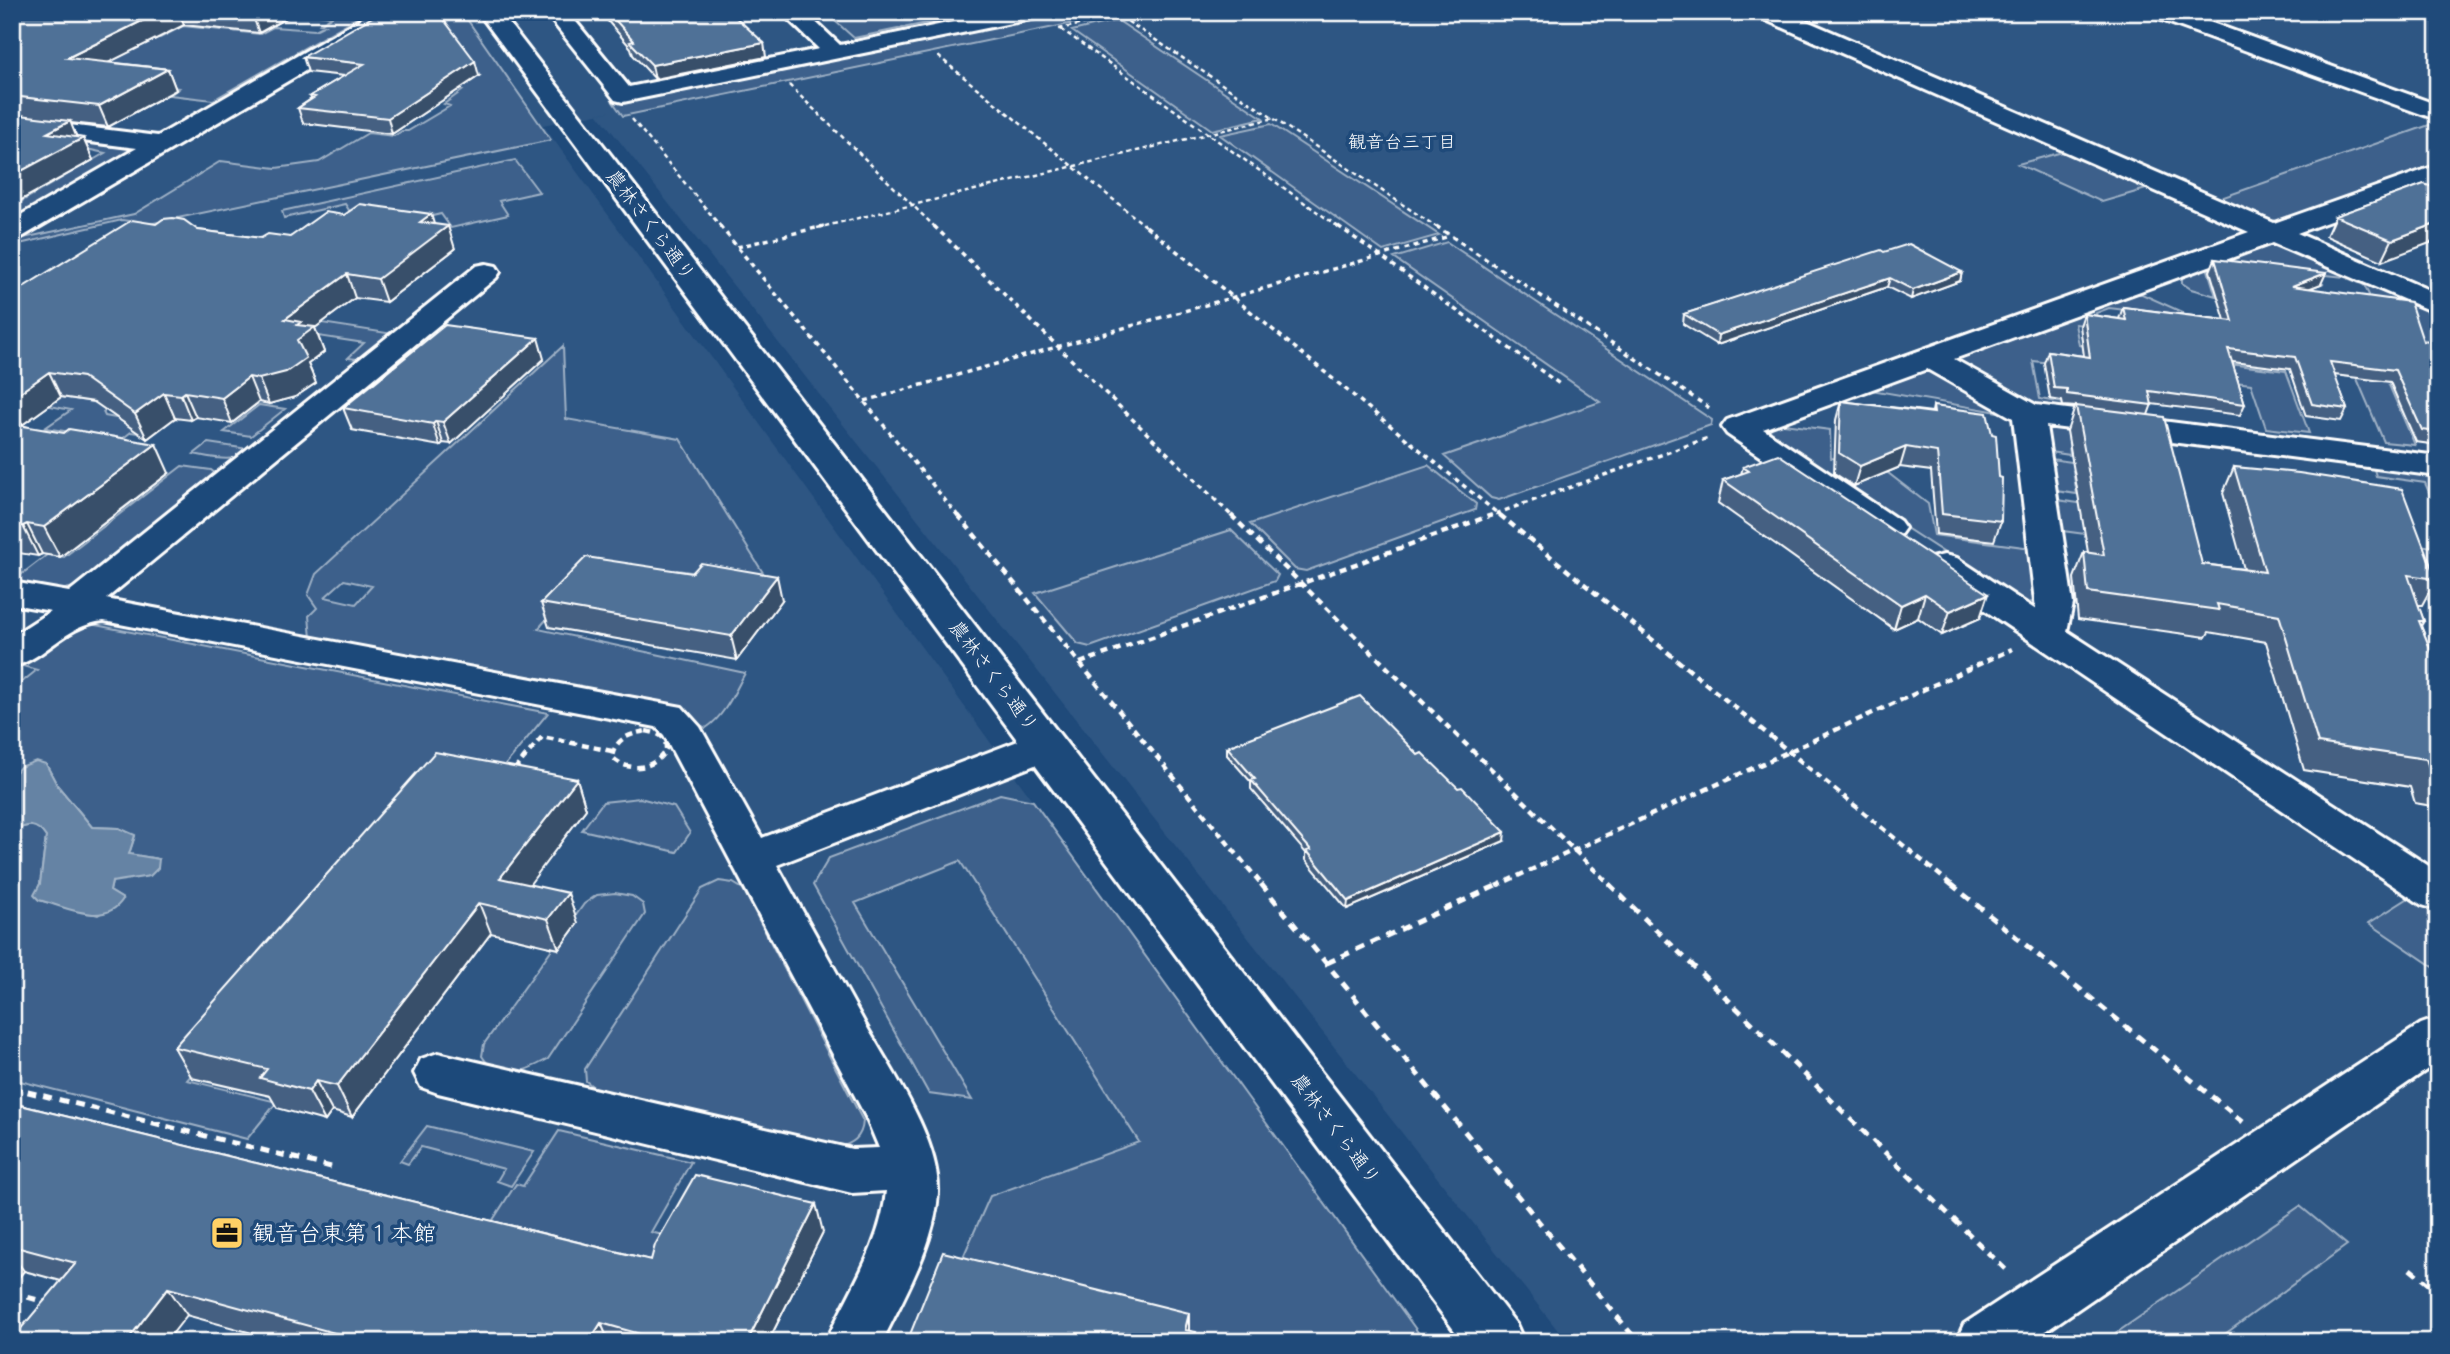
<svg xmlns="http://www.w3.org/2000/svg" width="2450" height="1354" font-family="Sriracha,'Klee One',sans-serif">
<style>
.built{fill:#2e5683}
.green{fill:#3c618b;stroke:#9eb0c5;stroke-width:2;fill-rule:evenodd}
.water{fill:#6583a4;stroke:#a3b5c8;stroke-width:2}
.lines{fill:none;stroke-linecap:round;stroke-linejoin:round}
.minor-casing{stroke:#fff;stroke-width:6}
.path-far3{stroke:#fff;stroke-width:2.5;stroke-dasharray:4.5 3.5;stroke-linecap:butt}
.path-far2{stroke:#fff;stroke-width:3.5;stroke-dasharray:5 4.5;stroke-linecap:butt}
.path-far1{stroke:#fff;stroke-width:4.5;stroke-dasharray:7 5;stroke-linecap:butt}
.path{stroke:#fff;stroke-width:5;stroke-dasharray:9 7;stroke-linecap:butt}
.minor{fill:#1f4a7a;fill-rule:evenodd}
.wall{fill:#456182;stroke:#fff;stroke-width:2}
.shaded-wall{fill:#384f6a;stroke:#fff;stroke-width:2}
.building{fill:#507197;stroke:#fff;stroke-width:2}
.labels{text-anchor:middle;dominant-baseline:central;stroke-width:7;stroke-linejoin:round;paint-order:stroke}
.far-neighbourhood-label{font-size:18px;fill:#fff;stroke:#1f4a7a}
.street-label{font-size:19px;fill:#fff;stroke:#1f4a7a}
.near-poi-label{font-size:23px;fill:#fff;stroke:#1f4a7a;text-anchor:start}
</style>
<rect width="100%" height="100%" fill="#1f4a7a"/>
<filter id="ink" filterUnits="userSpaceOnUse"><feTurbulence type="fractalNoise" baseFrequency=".0143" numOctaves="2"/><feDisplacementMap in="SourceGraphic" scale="14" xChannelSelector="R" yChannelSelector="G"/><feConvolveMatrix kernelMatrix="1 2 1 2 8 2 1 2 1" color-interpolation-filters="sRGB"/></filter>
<g filter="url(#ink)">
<!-- built -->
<path class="built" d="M12,12H2438V1342H1567L598,114L612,111L543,125L1425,1342H12Z"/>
<!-- green -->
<path class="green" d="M304,12H367L213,100L170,95L179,88L61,76L139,36L160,38L183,26L260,34L273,27L315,30L325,25L320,24L332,16Z
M447,12H462L551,140L149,224L122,220L15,245L14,240L134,214L221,161L276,168L319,162L368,133L394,136L402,131H408L450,106L444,104L462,91L454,90L417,20L446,16Z
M825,12H981L854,38Z
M1061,12H1127L623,116L613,102Z
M1114,21L1120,22L1263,118L1212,130L1072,31Z
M2438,122V164L2275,223L2266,222L2215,200Z
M1271,124L1439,235L1383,251L1220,135Z
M12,133L128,148L130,150L127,154L12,221V207L105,153Z
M2070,150L2153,187L2102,202L2018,164Z
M515,160L539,192L499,201L508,215L451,228L441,214L399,224L354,218L345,204L284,218L282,211Z
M231,234L280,241L192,303L400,335L366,360L348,358L364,343L259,327L246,336L150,321L242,258L205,251Z
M1447,242L1712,420L1711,425L1499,500L1491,498L1444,456L1600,402L1394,258Z
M2275,244L2438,312V341L2393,337L2388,333L2364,285L2345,277L2230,265L2208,270L2216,296L2191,289L2182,283V276Z
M2129,294H2142L2182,312L2185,317L2109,308L2096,313L2100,326L2075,324L2079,345L2134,352L2138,373L2033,361L2040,399L2064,403L2066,412L2033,408L1950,359Z
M563,346L566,419L680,439L770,584L677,570L660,586L583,578L538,629L745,673C735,691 725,716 706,728L698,724L683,706L311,638L309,616L317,608L308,595L316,574ZM344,580L372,586L356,604L325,597Z
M2155,355L2286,371L2309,433L2266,428L2251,384L2159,373Z
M2352,367L2417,387L2389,385L2415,445L2384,442Z
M1930,368L2015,415L1871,390Z
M61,397L112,405L103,412L105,416L127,420L151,435L131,432L121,440L45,428L71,410L50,406Z
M259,405L285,409L251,436L224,432Z
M1776,423L1830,430L1831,458L1879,466L1928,504L1934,535L2031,548L2039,601L2026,603L2017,600L1777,444L1771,436L1770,428Z
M2044,424L2160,438L2068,434L2070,455L2050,452Z
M208,443L254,450C236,464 214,458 194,454Z
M2051,459L2175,477L2163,483L2073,471L2077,494L2056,491Z
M1428,465L1476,504L1475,510L1306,571L1295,569L1250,524Z
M182,466L211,470L216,474L215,479L82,585L57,591L22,583L18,577L48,554L64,557Z
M2373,466L2438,475V500L2432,499L2425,483L2376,476Z
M2057,500L2186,518L2085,534L2063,531Z
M1231,530L1278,575L1275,581L1090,647L1078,644L1035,593Z
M2415,544L2438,548V620L2403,548Z
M85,623L548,713L488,786L447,779L187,1080L277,1102L247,1139L12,1079V832C27,824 36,822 46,837L40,884L35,896L39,900L98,915L123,899L110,891L112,882L158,859L129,854L135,836L119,828L92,827L57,785L46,764L12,777V690L37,670L19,665Z
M1000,794L1033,801L1425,1342H1205L956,1273L990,1196L1139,1142L960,861L855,903L972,1100L929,1094L813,885L829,858Z
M640,798L674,807L690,833L677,852L582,830L603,802Z
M719,881L733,883L743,889L863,1121C862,1139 852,1143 837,1149L597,1090L586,1081L585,1069L702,889Z
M615,893L632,896L643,904L645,914L548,1059C525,1072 499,1083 482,1056L484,1044L584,904L597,895Z
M2415,894L2438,908V970L2369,923Z
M427,1126L534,1152L511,1186L497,1181L504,1169L421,1147L408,1164L400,1161Z
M559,1131L691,1162L651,1232L681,1240L626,1337L484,1234L516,1184L523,1186Z
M2300,1206L2347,1245L2214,1342L2106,1340Z"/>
<!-- water -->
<path class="water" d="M36,761L46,764L57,785L92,827L119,828L135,835L129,854L159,859L158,868L150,876L112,882L110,891L123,899C105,928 66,907 39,900L34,895L40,884L46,837C36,822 27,824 12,832V777L20,767Z"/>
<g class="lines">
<defs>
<path id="minor" d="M373,12H400L397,17L22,237L12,239V220L137,148L12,132V118L158,136Z
M478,12H500L1516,1324L1524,1342H1463L1035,765L777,865C806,918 836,971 865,1024C891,1070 940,1139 938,1193C935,1245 904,1296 882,1342H826C848,1292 881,1246 886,1191L852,1193L438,1093L421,1087L414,1073L421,1059L438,1053L852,1149L879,1148L866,1117L664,735L656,727L104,621C64,625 47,658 12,667V636L51,611L12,604V582L69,592L476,266L486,264L496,266L500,272L496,278L106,599L682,707L700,727L762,838L1018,741Z
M545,12H568L629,87L819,49L781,12H805L840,45L1002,12H1047L1044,17L1036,18L623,102L615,100Z
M1756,12H1786L2274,223L2438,165V182L2297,233L2438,294V314L2272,243L1954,359L2036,405L2438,456V476L2046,426L2073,604L2067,631L2438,872V910L2422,905L1931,574L1926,566L1931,558L1944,555L1957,558L2036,610L2013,418L1927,369L1763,429L1900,521L1905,528L1900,535L1888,538L1876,535L1727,434L1722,427L1727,420L2249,232L1759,17Z
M2150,12H2182L2438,105V120L2153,17Z
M2438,1018V1062L2030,1342H1956L1964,1324L2421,1024Z"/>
</defs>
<!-- minor casing -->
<use href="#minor" class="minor-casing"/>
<!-- path-far3 -->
<path class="path-far3" d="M1121,17L1438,228
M1059,29L1140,12
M1061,29L1340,228
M938,56L1148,228
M789,85L936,228
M632,119L722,228
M817,228L1274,118"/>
<!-- path-far2 -->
<path class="path-far2" d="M720,226L959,517
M934,226L1233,517
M1146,226L1502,517
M1338,226L1561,385
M1436,226L1711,409
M737,247L824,226
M865,401L1450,236
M1487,517L1708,438"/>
<!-- path-far1 -->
<path class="path-far1" d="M958,515L1263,886
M1231,515L1611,886
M1500,515L1953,886
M1080,663L1492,515
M646,731C659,734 666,735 666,749C655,770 628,773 612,757C615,739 629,734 646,731Z
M514,770L542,737L612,751
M1496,886L2012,649"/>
<!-- path -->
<path class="path" d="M1261,884L1638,1342
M1609,884L2009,1273
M1951,884L2243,1122
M1327,963L1500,884
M12,1088L331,1167
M2410,1269L2438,1292
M12,1293L49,1303
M165,1335L192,1342"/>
<!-- minor -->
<use href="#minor" class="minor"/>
</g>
<!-- wall -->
<path class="wall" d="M12,12H297L259,33L184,25L108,62L168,69L176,90L108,127L70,123L77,137L83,138L93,160L12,205Z
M600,12H730L766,57L655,79L633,55L631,48Z
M303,57L479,76L392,134L303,123L298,108L311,99L310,96L344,76L308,72Z
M2424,184L2382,261L2326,236L2335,216Z
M344,215L434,224L455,249L386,302L355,298L315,328L324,352L308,364L316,383L295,397L269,404L259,402L232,423L196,417L191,420L175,418L147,439L94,402L61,397L22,425L169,473L60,557L42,554L38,556L12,552V294L198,230L261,238L290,237Z
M1884,252L1962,272L1960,281L1911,299L1887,287L1717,345L1683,324L1684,314Z
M2215,259L2321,284L2310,288L2432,384L2438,396V445L2416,442L2390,382L2334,375L2347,409L2341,421L2306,416L2290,369L2232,362L2245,404L2240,415L2152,404L2148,415L2202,564L2244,569L2223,493L2234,467L2436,579L2422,605H2418L2424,621L2421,626L2438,668V807L2415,803L2410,787L2304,770L2266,642L2209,632L2206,637L2078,619L2074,578L2084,552H2088L2067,431L2075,407L2063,406L2062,401L2050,399L2044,363L2048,351L2084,356L2080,326L2084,314L2119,319L2123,307L2225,320L2210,271Z
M544,359L451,444L443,443L440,446L352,430L343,408Z
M1841,401L1932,412L1933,406L2001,521L1994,541L1936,534L1931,471L1900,467L1854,486L1834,473L1836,420Z
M1743,467L1980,618L1942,635L1918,618L1894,629L1718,503L1723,480L1741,474Z
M782,600L737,660L549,627L541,603Z
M1227,747L1504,841L1347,909L1306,860V853L1251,789V782L1227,755Z
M577,779L586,809L529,884L578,923L559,949L491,933L352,1117L332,1111L325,1121L277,1108L270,1096L192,1078L174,1047Z
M12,1103L651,1260L823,1232L768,1342H285L24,1271L12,1285Z"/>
<!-- shaded-wall -->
<path class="shaded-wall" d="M160,12H179L184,25L76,79L67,58Z
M253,12H297L259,33L252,13Z
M764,43L766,57L655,79L652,65Z
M475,61L479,76L392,134L388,118Z
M168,69L176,90L108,127L99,106Z
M70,121L78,141L83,138L93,160L12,205V176L47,133Z
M431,214L437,234L448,226L455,249L386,302L378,279L420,222Z
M2438,223V240L2382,261L2392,240Z
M1962,272L1960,281L1911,299L1913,290Z
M2326,273L2321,284L2287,297L2292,286Z
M347,274L355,298L315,328L324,352L308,364L316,383L295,397L269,404L259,379L285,319Z
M1890,278L1887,287L1717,345L1718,335Z
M538,338L544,359L451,444L443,422Z
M49,372L61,397L22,425L12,406V398Z
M2438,372V381L2423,388L2429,377Z
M249,377L259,402L232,423L222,398Z
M185,392L196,417L191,420L181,395Z
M164,393L175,418L147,439L135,414Z
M436,421L443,443L440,446L433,424Z
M156,444L169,473L60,557L44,527Z
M1906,447L1900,467L1854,486L1860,466Z
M27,524L42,554L38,556L23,526Z
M777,576L782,600L737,660L731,636Z
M1925,594L1918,618L1894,629L1901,605Z
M1988,594L1980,618L1942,635L1950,611Z
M577,779L586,809L512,908L500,878Z
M1505,832L1504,841L1347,909L1348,901Z
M568,893L578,923L559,949L548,919Z
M479,903L491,933L352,1117L337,1086Z
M316,1081L332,1111L325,1121L309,1091Z
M816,1204L823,1232L768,1342H747Z
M12,1255L24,1271L12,1285Z
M168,1288L187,1315L166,1342H126Z
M1189,1313V1342L1185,1330Z
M601,1323L609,1342H589Z"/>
<!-- building -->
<path class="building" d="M12,12H160L67,58L168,69L99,106L12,96Z
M381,12H438L475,61L388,118L298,108L315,97L310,96L364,64L303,57Z
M608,12H730L764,43L652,65L630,42L634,41Z
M12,114L70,121L47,133L83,138L12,176Z
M2424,184L2438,189V223L2392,240L2335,216Z
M360,204L431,214L420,222L448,226L378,279L347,274L285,319L301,322L297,325L315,327L297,340L306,358L286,372L259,379L249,377L222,398L185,392L181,395L164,393L135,414L83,377L49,372L12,398V294L132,220L156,224L163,219L173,218L184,220L198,230L261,238L268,234L290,237L325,212L344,215Z
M1909,244L1962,272L1913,290L1890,278L1718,335L1684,314L1881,250L1884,252Z
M2215,259L2326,273L2292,286L2410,302L2423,341L2438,343V372L2429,377L2438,396V432L2422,430L2395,370L2330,362L2347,409L2312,404L2295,357L2228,349L2245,404L2149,391L2152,405L2067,394V389L2054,388L2048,351L2090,357L2084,314L2126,320L2123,307L2233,321Z
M445,325L538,338L443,422L436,421L433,424L343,408Z
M1841,401L1934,413L1933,406L1987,413L1992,434L1996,435L1999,477L2002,478L2001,521L1942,514L1937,452L1906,447L1860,466L1839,453Z
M2076,406L2164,417L2202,564L2265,572L2234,467L2299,473L2402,489L2436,579L2408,575L2424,621H2419L2438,668V777L2432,776L2426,759L2318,743L2279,615L2217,604L2219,610L2088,592L2084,552L2104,555Z
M12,424L64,433L69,429L81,431L156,444L44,527L27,524L23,526L12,525Z
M1778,454L1988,594L1950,611L1925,594L1901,605L1723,480L1749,471L1743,467Z
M586,557L692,573L701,563L777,576L731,636L541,603Z
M1360,696L1418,755L1422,753L1458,788L1462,787L1505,832L1348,901L1307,851L1311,850L1251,780L1255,779L1227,747Z
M435,752L577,779L500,878L568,893L548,919L479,903L337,1086L316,1081L309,1091L260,1078L267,1069L174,1047Z
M12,1103L651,1260L655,1245L695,1175L816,1204L747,1342H709L695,1337L692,1342H668L601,1323L589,1342H549L548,1338L545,1342H368L168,1288L126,1342H12V1339L76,1263L12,1246Z
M943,1252L1189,1313L1185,1330L1196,1332L1192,1342H907Z"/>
</g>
<!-- icons -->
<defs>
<symbol id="office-square" viewBox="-11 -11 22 22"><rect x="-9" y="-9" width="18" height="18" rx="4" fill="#ffd166" stroke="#1f4a7a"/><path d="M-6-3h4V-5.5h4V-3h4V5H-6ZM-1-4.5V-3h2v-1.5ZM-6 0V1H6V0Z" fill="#111"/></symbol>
</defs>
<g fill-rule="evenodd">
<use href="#office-square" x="208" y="1214" width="38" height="38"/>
</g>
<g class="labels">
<!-- far-neighbourhood labels -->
<g class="far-neighbourhood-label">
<text x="1402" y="142">観音台三丁目</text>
</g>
<!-- street labels -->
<g class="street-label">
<text transform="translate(651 225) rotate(53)">農林さくら通り</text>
<text transform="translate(994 676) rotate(53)">農林さくら通り</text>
<text transform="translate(1336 1129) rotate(53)">農林さくら通り</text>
</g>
<!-- near-poi labels -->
<g class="near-poi-label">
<text x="252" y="1233">観音台東第１本館</text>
</g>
</g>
<!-- margin -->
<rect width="2450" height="1354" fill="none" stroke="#1f4a7a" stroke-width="42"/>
<rect x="21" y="21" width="2408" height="1312" fill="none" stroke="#fff" stroke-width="2.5" filter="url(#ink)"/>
</svg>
